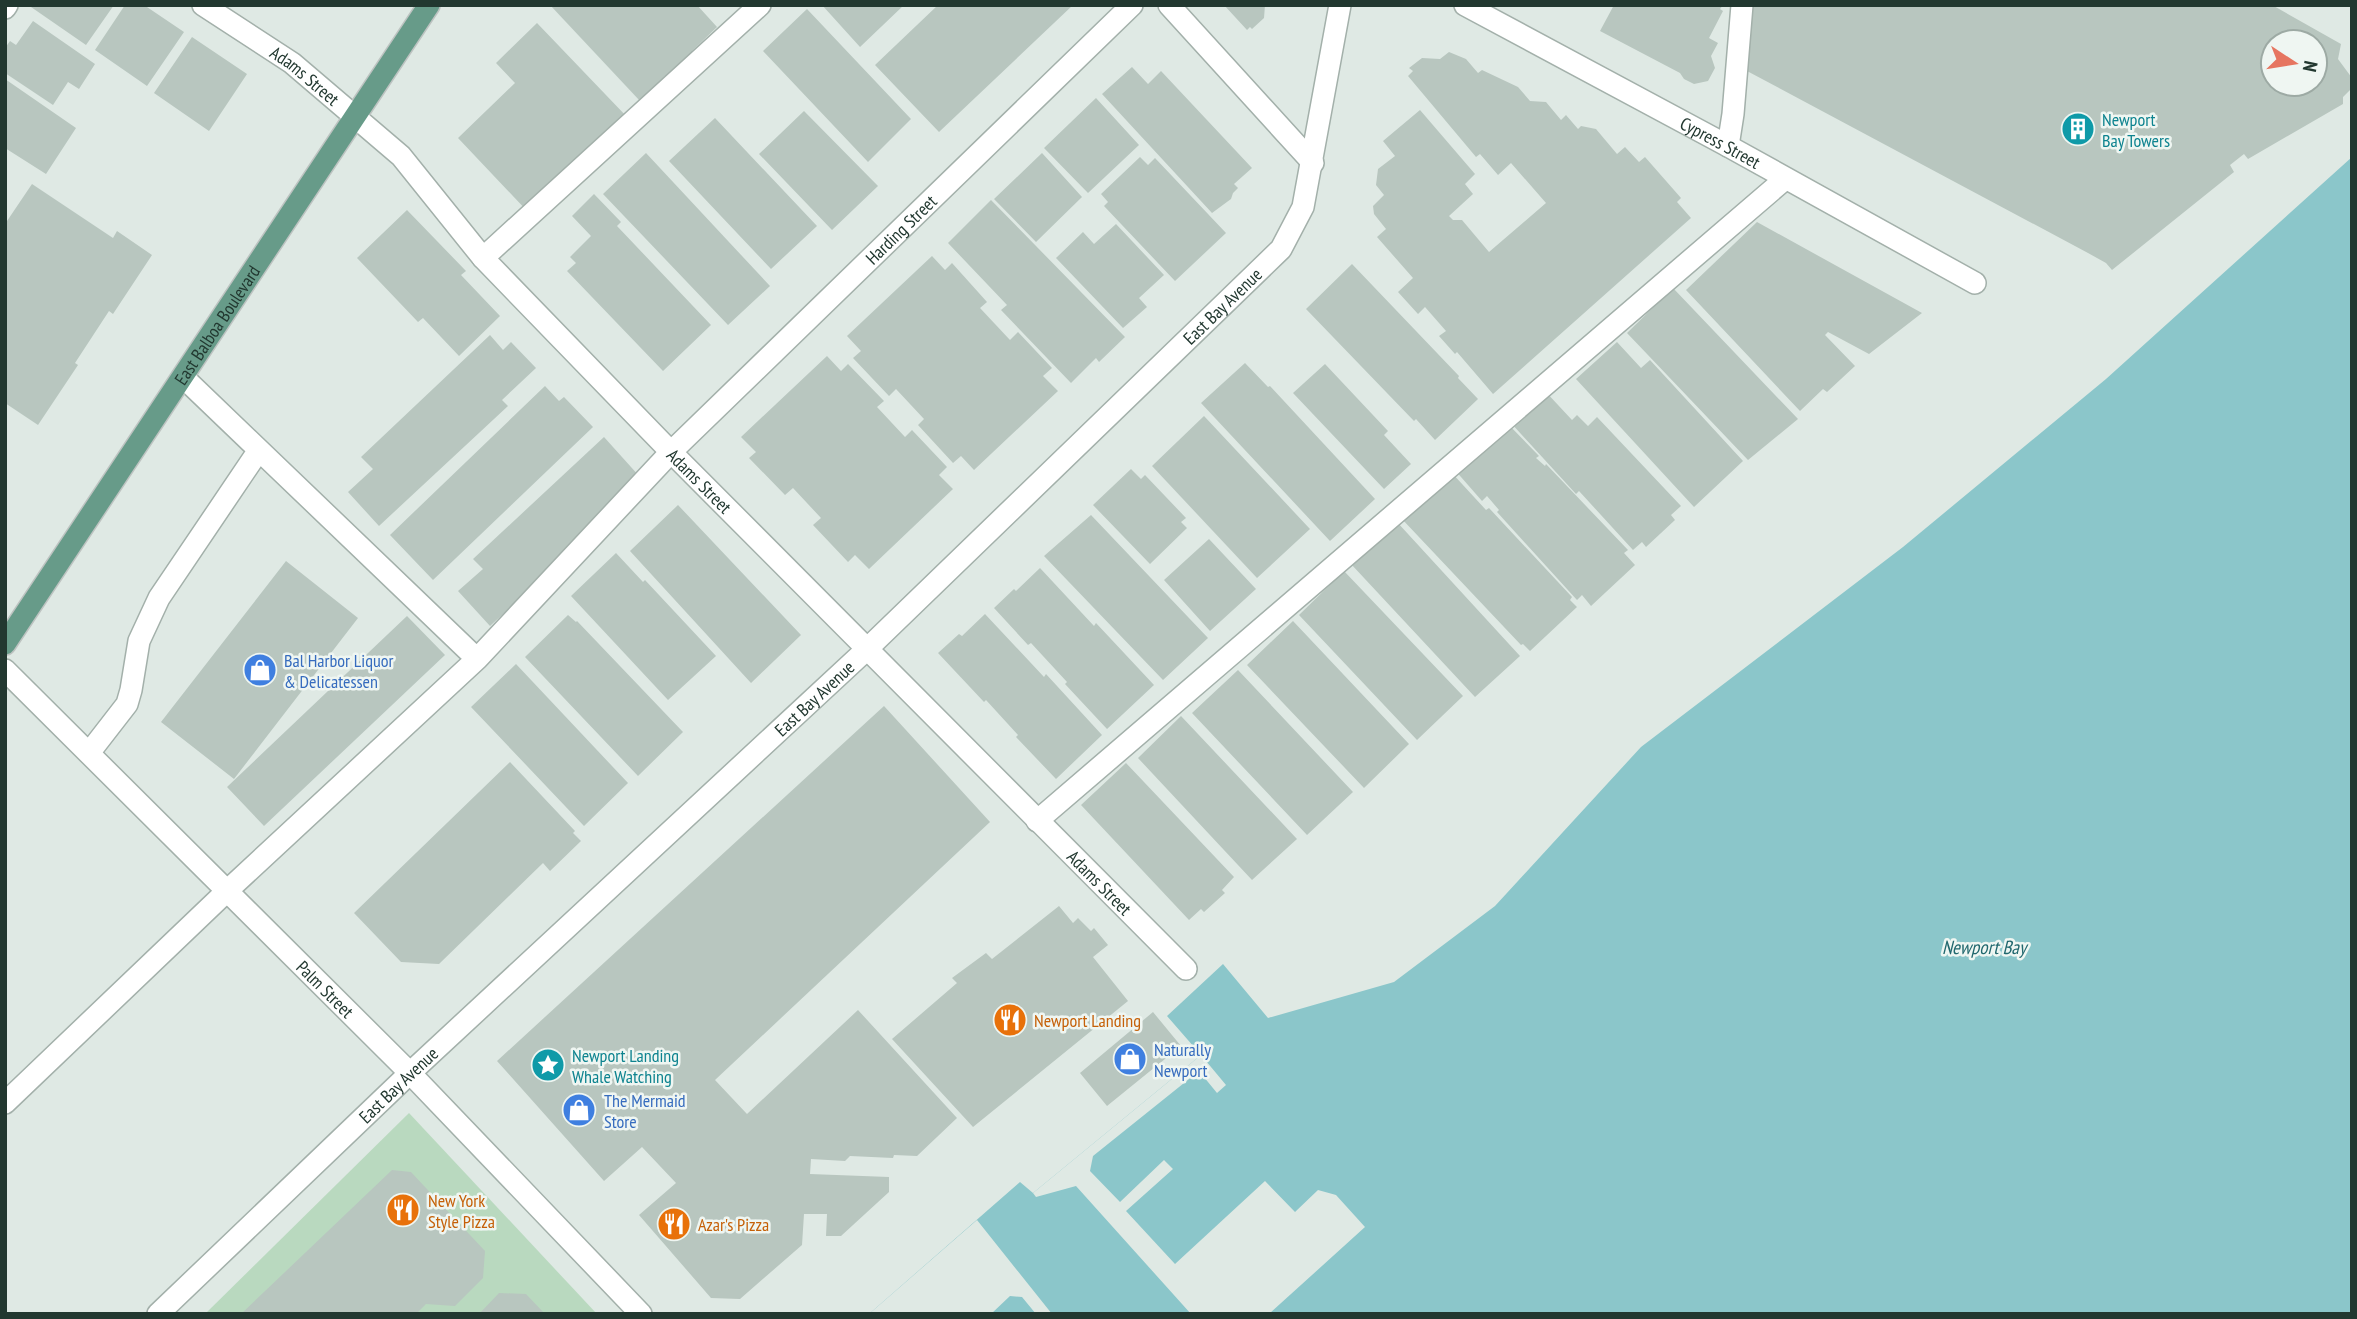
<svg xmlns="http://www.w3.org/2000/svg" width="2357" height="1319" font-family="'PT Sans Narrow',sans-serif">
<style>
.green{fill:#b9d9bf}
.water{fill:#8bc6ca}
.pier{fill:#dfe9e4}
.building{fill:#b8c6bf;fill-rule:evenodd}
.lines{fill:none;stroke-linecap:round;stroke-linejoin:round}
.service-casing{stroke:#a3b0aa;stroke-width:24}
.minor-casing{stroke:#a3b0aa;stroke-width:24}
.primary-casing{stroke:#bdc3c1;stroke-width:24}
.service{stroke:#fff;stroke-width:21}
.minor{stroke:#fff;stroke-width:21}
.primary{stroke:#679b89;stroke-width:21}
.labels{text-anchor:middle;dominant-baseline:central;stroke-width:5;stroke-linejoin:round;paint-order:stroke}
.street-label{font-size:18px;fill:#223830;stroke:#eff6f2}
.culture-label{font-size:18px;fill:#0d838f;stroke:#eff6f2;text-anchor:start}
.shop-label{font-size:18px;fill:#366cbe;stroke:#eff6f2;text-anchor:start}
.food-label{font-size:18px;fill:#c56008;stroke:#eff6f2;text-anchor:start}
.water-label{font-size:19px;font-style:italic;fill:#21686e;stroke:#eff6f2}
</style>
<rect width="100%" height="100%" fill="#dfe9e4"/>
<!-- green -->
<path class="green" d="M409,1113L597,1314H205Z"/>
<!-- water -->
<path class="water" d="M2352,157V1314H869L1020,1182L1033,1193L1201,1055L1167,1016L1223,964L1268,1018L1394,982L1495,906L1641,747L1903,547L2106,379Z"/>
<!-- pier -->
<path class="pier" d="M1201,1055L1226,1085L1217,1093L1199,1071L1093,1156L1090,1171L1120,1202L1164,1160L1173,1169L1126,1211L1175,1264L1265,1181L1295,1212L1318,1190L1336,1195L1365,1227L1269,1314H1191L1076,1186L1036,1197L1033,1193Z
M977,1220L1052,1314H1036L1022,1297L1010,1296L991,1314H869Z"/>
<!-- building -->
<path class="building" d="M32,5H114L86,45L31,7Z
M125,5H144L184,32L147,86L95,50Z
M550,5H697L717,27L692,51L696,54L669,79L665,76L640,101Z
M822,5H904L860,47Z
M938,5H1073L939,132L875,65Z
M1224,5H1265L1264,18L1252,29L1250,27L1247,30Z
M1614,5H1723L1720,9L1723,11L1709,38L1718,43L1711,56L1715,68L1708,81L1694,84L1684,79L1680,73L1600,31Z
M1753,5H2272L2341,44L2338,59L2352,78V88L2343,97V104L2248,159L2244,154L2230,165L2234,172L2112,270L2106,263L2088,253L1747,71ZM2273,42H2315V84H2273Z
M807,9L911,119L868,162L763,51Z
M33,21L95,64L79,89L68,82L53,105L5,73V48L10,41L16,45Z
M537,23L628,118L529,213L458,138L515,83L496,63Z
M192,37L247,74L209,131L154,93Z
M1449,52L1466,59L1478,73L1482,70L1518,87L1530,101L1546,102L1561,120L1566,115L1578,129L1581,126L1596,129L1617,154L1625,147L1639,162L1645,157L1681,198L1677,202L1691,218L1493,394L1457,352L1455,354L1439,336L1446,331L1425,307L1418,314L1398,292L1413,278L1377,237L1386,229L1374,214L1373,206L1384,195L1376,185L1378,169L1395,156L1383,141L1420,110L1475,174L1465,184L1473,194L1449,216L1453,220H1462L1489,252L1546,203L1511,163L1498,175L1480,154L1476,157L1408,76L1413,71L1409,68L1422,58L1440,59Z
M1132,67L1148,84L1161,71L1252,168L1234,184L1238,188L1233,193L1231,199L1212,213L1102,94Z
M5,79L76,128L46,174L5,148Z
M1096,98L1139,145L1088,193L1044,148Z
M804,111L878,186L832,230L759,154Z
M715,118L817,226L771,269L669,161Z
M646,153L770,286L728,325L603,194Z
M1042,153L1082,197L1036,242L994,199Z
M1140,157L1148,165L1155,158L1226,233L1175,281L1104,206L1108,202L1101,194Z
M32,184L113,238L117,231L152,255L113,314L109,311L75,363L78,365L38,425L5,403V246L7,243L5,224Z
M594,194L621,222L617,226L711,325L663,371L567,271L576,263L570,257L591,236L572,216Z
M991,200L1125,337L1099,362L1096,358L1071,383L1001,310L1007,305L948,243Z
M407,210L466,271L461,275L500,316L459,356L423,318L418,322L357,258Z
M1757,222L1922,313L1869,354L1828,332L1825,335L1855,366L1827,392L1823,389L1800,411L1686,290Z
M1116,224L1164,275L1139,298L1147,307L1123,328L1056,258L1083,232L1094,244Z
M932,256L945,270L952,263L987,302L980,308L1010,340L1018,332L1052,368L1043,376L1058,391L974,470L961,456L953,463L918,425L924,419L896,389L889,396L853,358L861,351L847,336Z
M1352,264L1459,376L1458,378L1478,399L1435,440L1416,419L1414,421L1306,309Z
M1673,288L1798,419L1748,460L1627,333Z
M490,335L503,350L511,342L536,368L502,400L508,406L379,526L348,492L373,469L361,457Z
M1617,342L1641,368L1650,360L1743,461L1694,507L1576,379Z
M827,356L841,371L848,364L884,401L877,407L905,437L912,430L947,467L939,475L953,489L869,569L855,555L848,562L813,525L821,518L793,488L785,495L749,458L756,452L741,437Z
M1245,363L1268,387L1270,386L1375,499L1330,541L1201,403Z
M1325,364L1388,431L1384,435L1411,464L1384,489L1293,393Z
M545,386L559,401L564,397L593,427L433,580L390,535Z
M1545,391L1572,420L1577,415L1588,426L1597,417L1681,506L1671,515L1675,520L1646,547L1642,542L1633,550L1579,491L1576,494L1511,423Z
M1204,416L1310,529L1257,578L1152,466Z
M1508,424L1539,456L1536,458L1545,466L1546,464L1628,550L1624,553L1635,565L1591,606L1582,595L1577,600L1497,512L1499,510L1487,496L1482,501L1454,469Z
M604,437L640,477L619,506L490,626L458,591L483,569L473,559Z
M1131,469L1141,479L1145,475L1186,518L1181,522L1187,528L1150,564L1093,505Z
M1451,472L1486,510L1489,508L1572,597L1570,600L1577,607L1530,651L1523,644L1521,645L1401,518Z
M678,505L801,635L751,683L630,551Z
M1091,515L1208,638L1163,680L1044,556Z
M1397,522L1520,656L1475,697L1351,564Z
M1209,539L1256,589L1210,631L1164,580Z
M616,553L643,582L645,580L716,656L668,700L571,596Z
M286,561L358,618L234,779L161,722Z
M1040,568L1094,626L1096,623L1154,685L1107,729L1065,684L1067,682L1031,643L1028,645L994,608L1014,589L1016,591Z
M1344,571L1463,696L1417,740L1299,615Z
M985,614L1044,677L1046,674L1102,735L1056,779L1016,737L1018,735L986,700L984,702L938,653L959,634L962,636Z
M568,615L576,622L577,621L683,732L638,776L525,657Z
M407,616L445,655L264,826L227,787Z
M1293,621L1409,744L1364,788L1247,665Z
M516,664L628,783L584,826L471,707Z
M1238,670L1353,792L1307,835L1192,713Z
M884,706L990,822L715,1080L747,1114L858,1010L957,1118L917,1156L894,1155L893,1158L850,1156L845,1161L811,1159L810,1174L889,1177V1192L841,1236H826L827,1214H804L802,1245L740,1299L711,1298L639,1215L676,1183L642,1147L604,1181L497,1061Z
M1181,716L1297,839L1252,880L1138,758Z
M510,762L575,831L573,833L581,841L550,871L543,863L439,964L401,962L354,913Z
M1126,763L1234,877L1222,890L1225,893L1204,912L1201,909L1189,920L1081,805Z
M1059,906L1073,923L1078,918L1091,931L1094,928L1108,945L1093,957L1128,1001L973,1127L892,1039L957,983L952,978L986,953L992,959Z
M1153,1012L1181,1046L1107,1106L1080,1073Z
M392,1170L411,1172L485,1251L483,1278L455,1306L426,1304L416,1314H241Z
M499,1293L526,1294L545,1314H479Z"/>
<g class="lines">
<defs>
<path id="service" d="M5,8L7,5
M1728,146L1733,114L1742,5
M483,258L760,5
M183,377L477,659
M89,753L127,704L131,690L139,641L159,598L259,450
M1037,821L1785,179
M5,1103L228,890L477,659L671,452"/>
<g id="minor">
<path id="s1" d="M203,5L292,63L401,156L483,258L671,452L1186,969"/>
<path d="M1169,5L1313,163"/>
<path id="s2" d="M1465,5L1728,146L1975,283"/>
<path id="s3" d="M671,452L1132,5"/>
<path id="s4" d="M5,670L410,1073L641,1314"/>
<path id="s5" d="M158,1314L410,1073L866,650L1281,249L1303,207L1340,5"/>
</g>
<g id="primary">
<path id="s6" d="M5,644L429,5"/>
</g>
</defs>
<!-- service casing -->
<use href="#service" class="service-casing"/>
<!-- minor casing -->
<use href="#minor" class="minor-casing"/>
<!-- primary casing -->
<use href="#primary" class="primary-casing"/>
<!-- service -->
<use href="#service" class="service"/>
<!-- minor -->
<use href="#minor" class="minor"/>
<!-- primary -->
<use href="#primary" class="primary"/>
</g>
<!-- icons -->
<defs>
<symbol id="building-disc" viewBox="-11 -11 22 22"><circle r="9.5" fill="#0f9aa8" stroke="#eff6f2"/><path d="M-4-6H4V6H1V3H-1V6H-4ZM-2.5-4.3h1.7v1.8h-1.7ZM.8-4.3h1.7v1.8H.8ZM-2.5-1h1.7V.8h-1.7ZM.8-1h1.7V.8H.8Z" fill="#fff"/></symbol>
<symbol id="shop-disc" viewBox="-11 -11 22 22"><circle r="9.5" fill="#3f7fe0" stroke="#eff6f2"/><path d="M-5-2.5h2.3a2.7 3.5 0 0 1 5.4 0H5L5.5 6h-11ZM-1.5-2.5h3a1.5 2.3 0 0 0-3 0Z" fill="#fff"/></symbol>
<symbol id="restaurant-disc" viewBox="-11 -11 22 22"><circle r="9.5" fill="#e8710a" stroke="#eff6f2"/><path d="M-5-6h1v4h1v-4h1v4h1v-4h1v5L-1.5 .5V6h-2V.5L-5-1ZM5-6V6H3V1.5H1.5Q1.5-4 5-6Z" fill="#fff"/></symbol>
<symbol id="sight-disc" viewBox="-11 -11 22 22"><circle r="9.5" fill="#0f9aa8" stroke="#eff6f2"/><path d="M0-6L1.8-2.2L6-1.7L2.9 1.2L3.7 5.4L0 3.3L-3.7 5.4L-2.9 1.2L-6-1.7L-1.8-2.2Z" fill="#fff"/></symbol>
</defs>
<g fill-rule="evenodd">
<use href="#building-disc" x="2059" y="110" width="38" height="38"/>
<use href="#shop-disc" x="241" y="651" width="38" height="38"/>
<use href="#restaurant-disc" x="991" y="1001" width="38" height="38"/>
<use href="#shop-disc" x="1111" y="1040" width="38" height="38"/>
<use href="#sight-disc" x="529" y="1046" width="38" height="38"/>
<use href="#shop-disc" x="560" y="1091" width="38" height="38"/>
<use href="#restaurant-disc" x="384" y="1191" width="38" height="38"/>
<use href="#restaurant-disc" x="655" y="1205" width="38" height="38"/>
</g>
<g class="labels">
<!-- street labels -->
<g class="street-label">
<text stroke="none"><textPath href="#s1" startOffset="124">Adams Street</textPath></text>
<text stroke="none"><textPath href="#s2" startOffset="290">Cypress Street</textPath></text>
<text stroke="none"><textPath href="#s3" startOffset="320">Harding Street</textPath></text>
<text stroke="none"><textPath href="#s5" startOffset="1466">East Bay Avenue</textPath></text>
<text stroke="none"><textPath href="#s6" startOffset="383">East Balboa Boulevard</textPath></text>
<text stroke="none"><textPath href="#s1" startOffset="691">Adams Street</textPath></text>
<text stroke="none"><textPath href="#s5" startOffset="900">East Bay Avenue</textPath></text>
<text stroke="none"><textPath href="#s1" startOffset="1258">Adams Street</textPath></text>
<text stroke="none"><textPath href="#s4" startOffset="452">Palm Street</textPath></text>
<text stroke="none"><textPath href="#s5" startOffset="332">East Bay Avenue</textPath></text>
</g>
<!-- culture labels -->
<g class="culture-label">
<text x="2102" y="119">Newport<tspan x="2102" dy="21">Bay Towers</tspan></text>
<text x="572" y="1055">Newport Landing<tspan x="572" dy="21">Whale Watching</tspan></text>
</g>
<!-- shop labels -->
<g class="shop-label">
<text x="284" y="660">Bal Harbor Liquor<tspan x="284" dy="21">&amp; Delicatessen</tspan></text>
<text x="1154" y="1049">Naturally<tspan x="1154" dy="21">Newport</tspan></text>
<text x="604" y="1100">The Mermaid<tspan x="604" dy="21">Store</tspan></text>
</g>
<!-- food labels -->
<g class="food-label">
<text x="1034" y="1020">Newport Landing</text>
<text x="428" y="1200">New York<tspan x="428" dy="21">Style Pizza</tspan></text>
<text x="698" y="1224">Azar's Pizza</text>
</g>
<!-- water labels -->
<g class="water-label">
<text x="1984" y="947">Newport Bay</text>
</g>
</g>
<!-- border -->
<rect width="2357" height="1319" fill="none" stroke="#223830" stroke-width="14"/>
<!-- north arrow -->
<g transform="translate(2294 63) rotate(102)"><circle r="33" fill="#eff6f2" stroke="#9daaa4" stroke-width="2"/>
<path d="M0-5L12 26L0 18L-12 26Z" fill="#e67560"/>
<text y="-10" font-size="19" font-weight="bold" text-anchor="middle" fill="#223830">N</text>
</g>
</svg>
